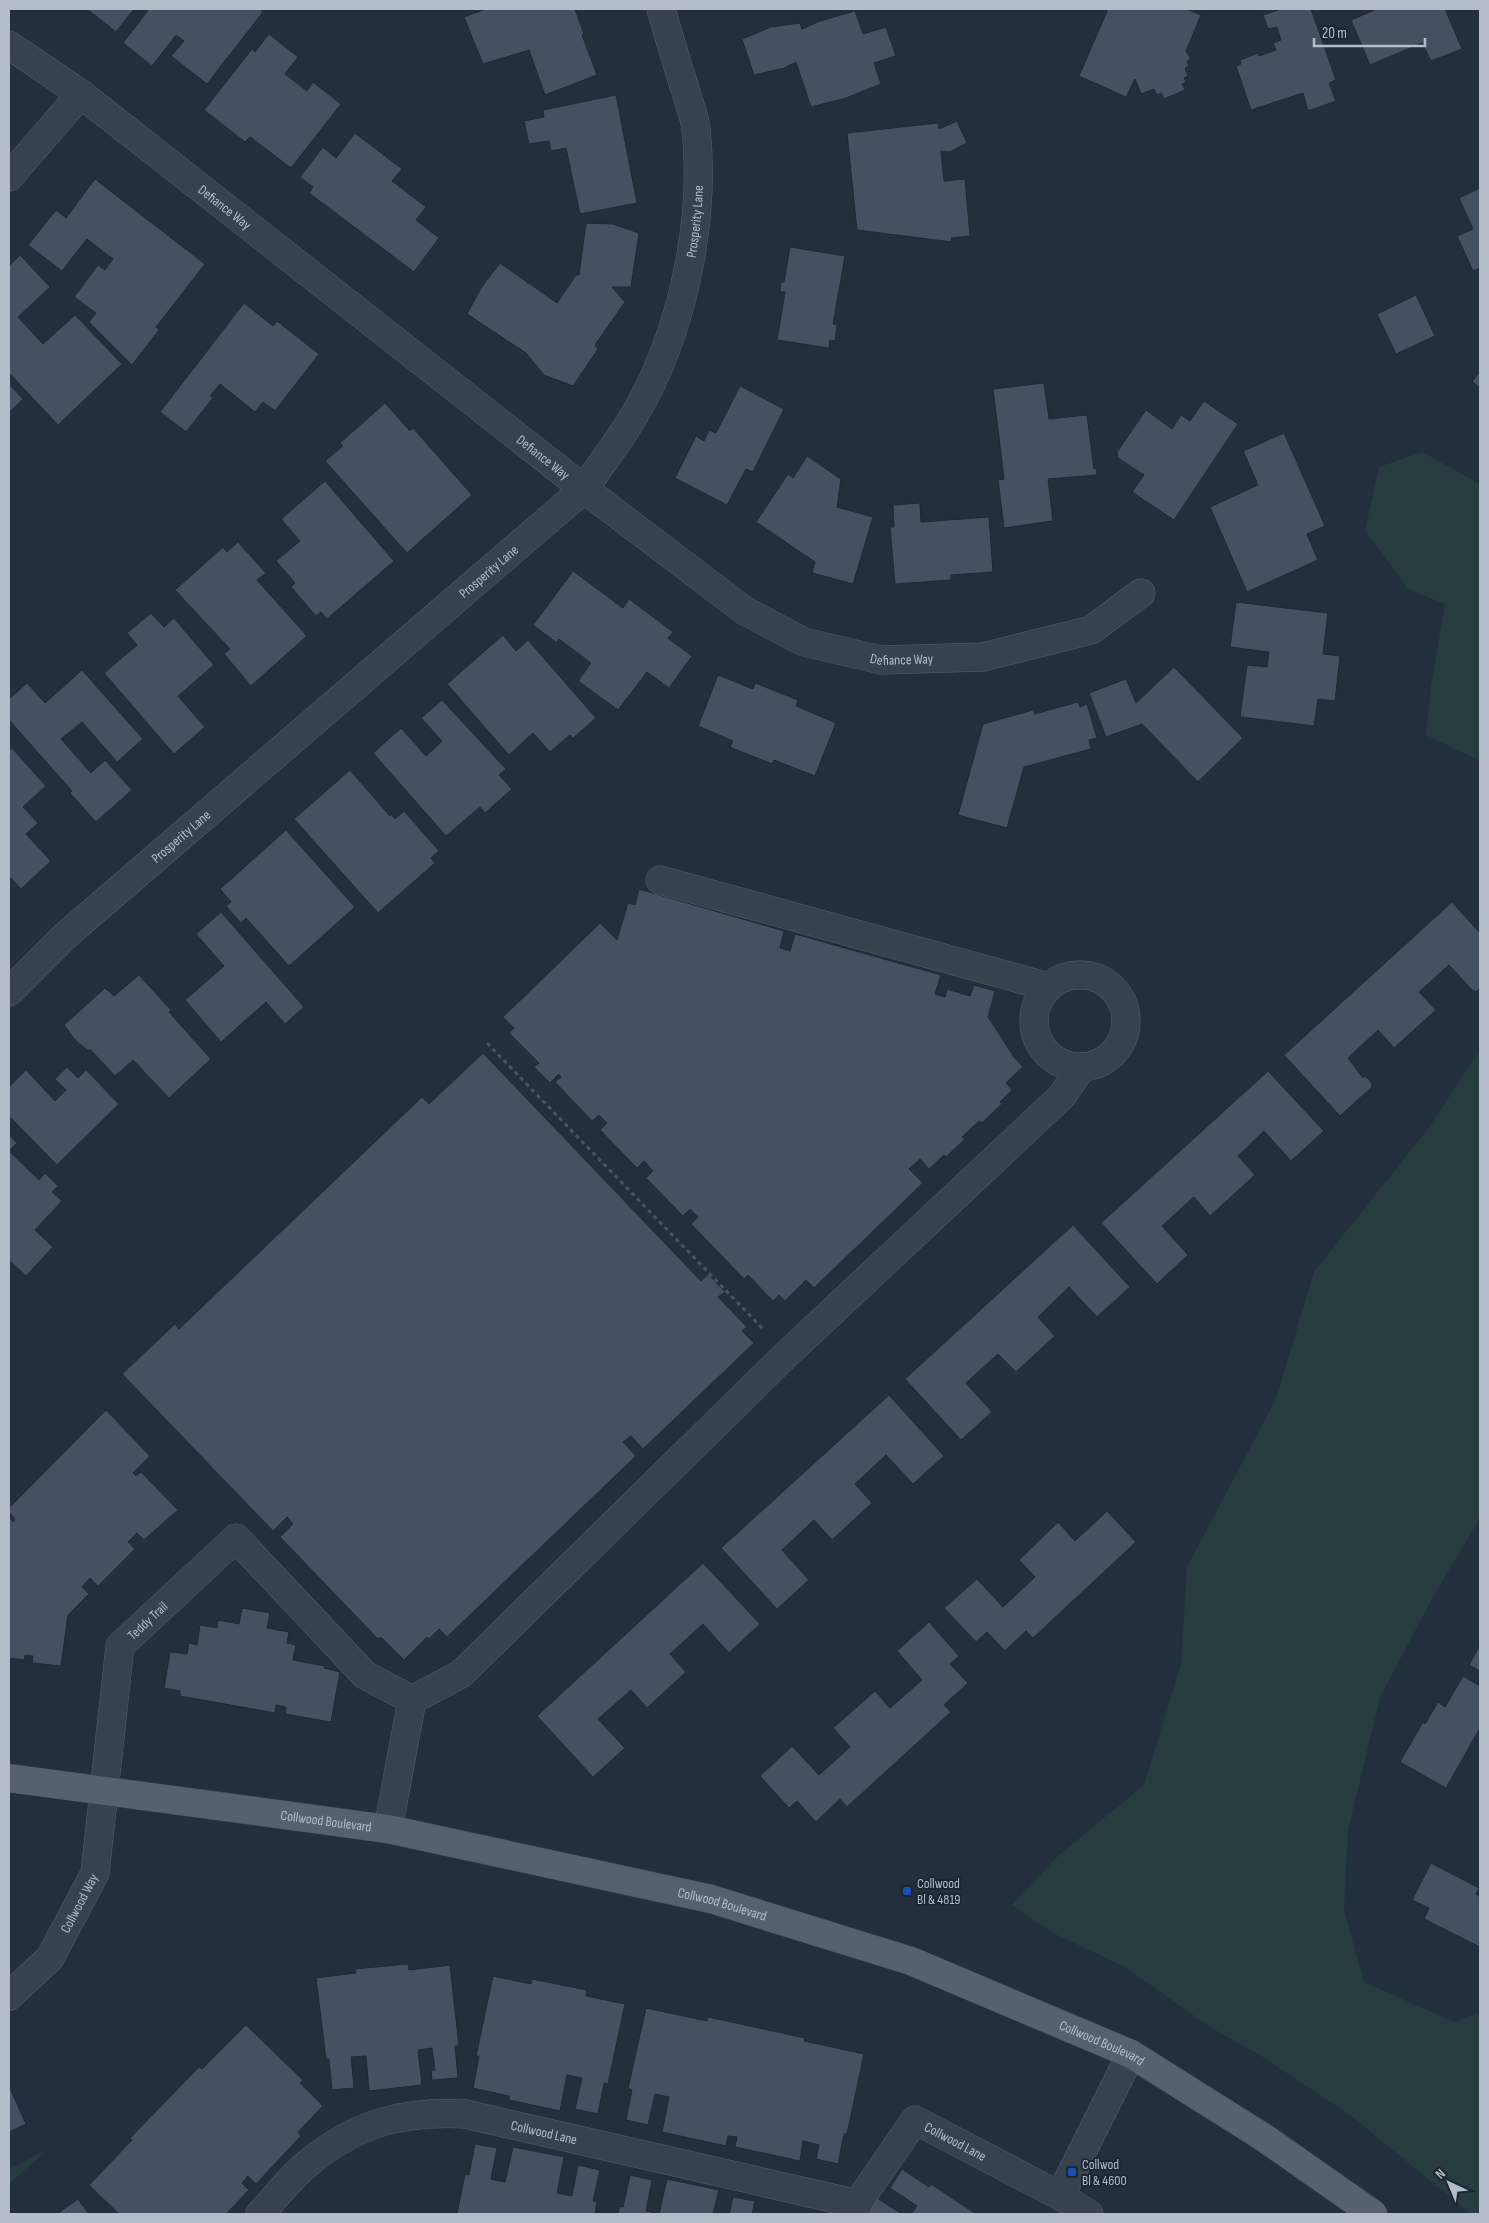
<svg xmlns="http://www.w3.org/2000/svg" width="1489" height="2223" font-family="'Sofia Sans Condensed',sans-serif">
<style>
.green{fill:#263c3f}
.building{fill:#455162;stroke:#1f2835}
.lines{fill:none;stroke-linecap:round;stroke-linejoin:round}
.minor-casing{stroke:#565f6c;stroke-width:29}
.major-casing{stroke:#414a57;stroke-width:29}
.path{stroke:#44595c;stroke-width:3;stroke-dasharray:4 4;stroke-linecap:butt}
.minor{stroke:#38414e;stroke-width:28}
.major{stroke:#56606e;stroke-width:28}
.transit-dot{fill:#1a4fb4;stroke:#1d2633;stroke-width:2}
.labels{text-anchor:middle;dominant-baseline:central;stroke-width:4;stroke-linejoin:round;paint-order:stroke}
.street-label{font-size:14px;fill:#b4bcc9;stroke:#1d2633}
.poi-label{font-size:14px;fill:#b4bcc9;stroke:#1d2633;text-anchor:start}
</style>
<rect width="100%" height="100%" fill="#242f3e"/>
<!-- green -->
<path class="green" d="M1422,452L1480,484V761L1426,735L1431,686L1445,604L1408,589L1365,530L1379,467Z
M1480,1050V1518L1434,1595L1380,1697L1348,1831L1344,1910L1364,1982L1454,2022L1480,2012V2214H1471L1350,2115L1258,2054L1210,2027L1125,1967L1055,1934L1012,1905L1058,1856L1144,1785L1181,1664L1187,1567L1276,1399L1314,1272L1430,1126Z
M47,2150L9,2184V2169Z"/>
<!-- building -->
<path class="building" d="M87,9H134L116,32Z
M149,9H260L263,12L207,84L171,56L184,41L176,35L152,66L123,43Z
M486,9H575L584,34L582,35L597,75L545,95L529,50L483,64L464,17Z
M1108,9H1186L1201,15L1186,51L1191,59L1187,61L1189,66L1185,68L1188,76L1184,78L1186,82L1182,84L1185,90L1164,99L1161,93L1157,95L1154,89L1141,94L1135,79L1126,97L1079,76Z
M1281,9H1311L1336,80L1329,83L1336,101L1308,111L1303,93L1251,110L1236,66L1241,64L1240,60L1258,53L1259,56L1276,50L1273,43L1281,40L1277,27L1268,29L1263,15Z
M1377,9H1445L1462,49L1431,61L1422,43L1370,65L1351,20Z
M855,11L863,34L886,27L896,56L874,63L881,84L846,98L811,107L796,62L784,68L754,75L742,39L771,27L800,23L802,29L820,21Z
M269,34L298,57L285,74L307,91L313,82L341,104L291,168L250,137L245,142L204,110L252,49L255,52Z
M616,95L637,203L580,214L566,148L551,151L549,141L529,144L524,121L544,117L543,110Z
M957,121L967,143L950,152L941,151L944,181L965,179L970,236L951,238L952,242L857,230L847,133L938,123L939,129Z
M355,133L402,169L392,181L426,207L416,220L439,238L414,272L309,193L313,187L300,177L323,147L336,158Z
M95,179L205,264L156,327L159,330L132,365L89,322L96,313L74,297L98,265L105,270L113,259L87,239L62,271L28,245L56,210L66,218Z
M1480,188V268L1473,271L1457,236L1473,229L1459,198Z
M586,223L613,224L639,233L631,287H612L625,302L595,345L598,349L573,386L544,375L526,353L467,314L481,288L500,263L557,303L576,275H579Z
M790,247L845,256L833,324L837,325L835,341L830,340L829,348L777,340L785,292H780L781,282H784Z
M20,255L50,287L18,317L43,344L75,315L122,364L58,425L9,373V266Z
M1416,295L1435,336L1396,354L1377,314Z
M244,303L273,326L277,321L319,354L275,411L263,402L255,412L220,384L210,396L213,398L186,432L160,412Z
M1480,372V388L1472,381Z
M1044,383L1049,419L1087,415L1094,469L1096,468L1097,475L1048,479L1053,521L1004,528L998,480L1004,479L993,389Z
M9,384L23,399L9,413Z
M740,386L784,409L753,472L746,469L727,505L675,478L696,436L704,441L709,430L716,433Z
M1204,401L1238,424L1174,520L1132,492L1144,475L1118,458L1117,452L1146,410L1172,429L1181,415L1190,421Z
M385,403L410,431L413,428L472,495L407,553L325,461L343,446L340,443Z
M1284,433L1325,526L1307,534L1318,560L1247,592L1210,507L1258,485L1243,451Z
M807,456L841,479L837,507L873,517L853,584L812,573L815,562L756,522L788,474L793,478Z
M325,481L394,561L327,619L321,612L316,616L291,587L295,583L276,561L300,541L281,519Z
M920,503L921,522L989,517L993,572L951,575V580L895,584L890,527H894L893,505Z
M238,542L266,573L257,580L307,636L251,686L224,654L230,649L175,590L223,547L227,552Z
M573,571L623,608L629,599L673,632L668,638L692,656L669,688L647,672L618,710L578,681L591,663L559,639L557,643L533,625Z
M1236,602L1328,613L1323,654L1340,656L1335,701L1318,699L1314,726L1240,717L1247,665L1267,667L1269,652L1230,647Z
M151,613L164,627L174,618L214,665L178,696L205,727L174,754L104,673L137,645L127,633Z
M503,635L516,651L528,640L596,718L573,738L570,735L550,752L533,733L509,755L447,684Z
M1174,667L1243,738L1198,782L1142,724L1106,737L1089,693L1126,679L1136,703Z
M82,670L143,739L117,762L82,722L61,739L91,773L105,760L132,790L96,822L70,793L72,791L9,720V699L27,683L45,703Z
M718,675L753,689L755,683L798,700L796,706L836,723L815,776L774,760L772,764L732,748L730,747L733,741L698,726Z
M442,700L506,769L499,775L512,789L485,813L480,807L446,836L373,753L401,728L426,756L442,741L421,718Z
M1078,702L1080,707L1087,704L1097,738L1089,740L1091,749L1024,767L1007,828L958,815L983,724L1033,710L1035,714Z
M12,748L46,786L23,807L38,823L26,834L51,861L21,889L9,876V751Z
M350,770L390,816L391,814L395,819L404,811L439,851L431,858L435,863L378,913L294,819Z
M286,830L355,907L289,966L246,918L241,923L226,906L231,902L220,889Z
M639,889L784,931L780,948L790,951L795,934L941,975L935,994L945,997L947,989L970,996L974,985L995,991L988,1017L1014,1057L1023,1067L1006,1083L1012,1090L1000,1102L1002,1104L982,1123L979,1121L962,1137L965,1139L946,1157L944,1155L929,1169L920,1159L909,1169L923,1183L814,1288L806,1280L785,1301L779,1295L773,1301L748,1275L744,1279L691,1224L698,1217L690,1209L683,1216L646,1178L653,1171L644,1161L637,1168L600,1130L607,1123L599,1115L592,1121L555,1082L561,1077L559,1074L550,1083L534,1067L539,1063L509,1033L514,1028L503,1017L600,923L617,940L628,903L635,905Z
M1452,902L1480,933V988L1476,992L1472,990L1449,965L1419,992L1436,1010L1394,1048L1378,1030L1348,1058L1363,1078L1365,1076L1371,1082L1372,1087L1340,1116L1284,1055Z
M221,912L304,1007L285,1024L266,1002L221,1042L185,1000L224,966L196,934Z
M139,975L171,1010L169,1012L211,1059L169,1098L133,1060L115,1076L90,1049L89,1051L76,1041L64,1025L105,988L114,996Z
M483,1053L701,1281L708,1274L725,1292L718,1297L747,1327L742,1331L754,1343L643,1449L631,1436L623,1442L636,1456L447,1637L439,1629L429,1639L427,1637L404,1660L381,1637L378,1639L280,1537L293,1524L287,1517L273,1531L122,1374L175,1324L179,1329L422,1097L429,1104Z
M67,1067L78,1078L86,1070L119,1104L57,1165L9,1116V1087L26,1070L55,1101L66,1090L55,1079Z
M1268,1071L1324,1131L1291,1161L1264,1131L1238,1156L1255,1175L1210,1216L1194,1197L1162,1226L1188,1255L1157,1284L1101,1223Z
M9,1135L17,1143L9,1151L39,1180L45,1173L58,1186L52,1192L62,1201L35,1230L53,1247L26,1276L9,1260Z
M1073,1225L1130,1287L1097,1317L1069,1287L1038,1317L1055,1336L1016,1372L998,1354L966,1383L992,1412L961,1440L905,1379Z
M889,1395L944,1456L913,1484L886,1455L855,1484L872,1503L832,1540L814,1520L782,1550L809,1580L777,1609L721,1548Z
M106,1410L150,1456L133,1473L136,1476L141,1472L178,1510L144,1540L137,1533L128,1542L135,1549L98,1586L90,1578L82,1587L89,1594L68,1615L61,1666L32,1663L33,1656L25,1655L24,1660L9,1658V1517L13,1522L15,1519L9,1512V1508Z
M1107,1511L1136,1542L1033,1638L1026,1631L1005,1651L987,1632L976,1642L944,1608L977,1579L1003,1607L1035,1577L1019,1560L1058,1522L1075,1541Z
M703,1563L760,1624L729,1653L703,1624L670,1654L686,1672L647,1708L631,1690L598,1719L625,1748L593,1777L537,1716Z
M242,1608L270,1613L267,1628L289,1632L287,1643L296,1645L293,1660L325,1666L324,1668L340,1672L331,1722L285,1714L286,1707L276,1705L275,1713L180,1696V1691L164,1688L170,1652L187,1654L189,1643L197,1645L200,1625L217,1628L218,1620L239,1624Z
M929,1622L959,1656L950,1664L968,1683L944,1705L951,1712L847,1807L840,1799L816,1822L797,1801L789,1808L760,1776L792,1746L819,1775L850,1747L833,1728L875,1691L890,1708L922,1680L897,1651Z
M1480,1645V1671L1469,1665Z
M1463,1676L1480,1686V1728L1446,1788L1400,1762L1423,1722L1425,1724L1438,1702L1445,1707Z
M1431,1863L1479,1888L1476,1894L1480,1897V1947L1424,1919L1429,1908L1412,1900Z
M408,1964L409,1970L450,1965L459,2046H455L458,2078L432,2080L431,2070H435L432,2048L418,2050L422,2085L369,2091L366,2056L351,2057L354,2088L332,2090L329,2059H326L316,1978L356,1973L355,1969Z
M493,1976L531,1984L532,1979L587,1990L586,1996L625,2004L608,2084L604,2083L598,2114L575,2109L582,2078L567,2075L560,2111L509,2100V2096L473,2088L479,2056H476Z
M646,2008L707,2021L708,2017L805,2038L804,2041L864,2054L847,2134H844L838,2164L816,2159L819,2145L803,2141L800,2161L735,2147L737,2137L728,2136L726,2146L662,2132L669,2097L655,2094L648,2125L626,2120L632,2090L628,2088Z
M246,2025L303,2080L300,2083L323,2106L298,2132L301,2136L256,2184L248,2176L242,2183L249,2190L226,2214H119L89,2185L132,2140L130,2138L199,2067L202,2069Z
M9,2086L26,2124L9,2132Z
M475,2144L497,2148L491,2179L505,2182L513,2147L564,2157L557,2193L572,2196L578,2165L600,2170L593,2201L597,2202L595,2214H457L465,2174L469,2175Z
M902,2169L929,2187L931,2184L976,2214H911L917,2206L890,2188Z
M630,2175L652,2180L646,2211L659,2214H618L620,2206L623,2207Z
M667,2179L719,2190L713,2214H659Z
M733,2197L755,2201L752,2214H729Z
M877,2198L902,2214H866Z
M78,2199L89,2214H57Z"/>
<g class="lines">
<defs>
<g id="minor">
<path id="s1" d="M9,45L81,94L584,489L745,611L804,642L881,660L983,657L1091,630L1141,593"/>
<path d="M9,177L81,94"/>
<path d="M660,880L1049,987"/>
<circle cx="1080" cy="1021" r="46"/>
<path id="s2" d="M9,992L65,936L584,489C601,464 620,440 635,414C682,334 706,221 696,129C695,117 689,104 686,92C677,64 669,37 661,9"/>
<path d="M388,1829L412,1700L461,1674L787,1354L1062,1096L1082,1067"/>
<path id="s3" d="M9,1996L50,1958L95,1873L120,1646L236,1538L365,1675L412,1700"/>
<path d="M1060,2196L1131,2054"/>
<path id="s4" d="M260,2214C275,2198 290,2178 307,2164C356,2123 402,2111 465,2114L858,2204"/>
<path id="s5" d="M850,2214L915,2120L1060,2196L1089,2214"/>
</g>
<g id="major">
<path id="s6" d="M9,1778L388,1829L711,1899L911,1961L1131,2054L1263,2137L1373,2214"/>
</g>
</defs>
<!-- minor casing -->
<use href="#minor" class="minor-casing"/>
<!-- major casing -->
<use href="#major" class="major-casing"/>
<!-- path -->
<path class="path" d="M487,1043L764,1330"/>
<!-- minor -->
<use href="#minor" class="minor"/>
<!-- major -->
<use href="#major" class="major"/>
</g>
<!-- markers -->
<g class="transit-dot">
<rect x="902" y="1886" width="10" height="10" rx="2.5"/>
<rect x="1067" y="2167" width="10" height="10" rx="2.5"/>
</g>
<g class="labels">
<!-- street labels -->
<g class="street-label">
<text stroke="none"><textPath href="#s1" startOffset="270">Defiance Way</textPath></text>
<text stroke="none"><textPath href="#s2" startOffset="1058">Prosperity Lane</textPath></text>
<text stroke="none"><textPath href="#s1" startOffset="675">Defiance Way</textPath></text>
<text stroke="none"><textPath href="#s2" startOffset="638">Prosperity Lane</textPath></text>
<text stroke="none"><textPath href="#s1" startOffset="1095">Defiance Way</textPath></text>
<text stroke="none"><textPath href="#s2" startOffset="232">Prosperity Lane</textPath></text>
<text stroke="none"><textPath href="#s3" startOffset="418">Teddy Trail</textPath></text>
<text stroke="none"><textPath href="#s6" startOffset="320">Collwood Boulevard</textPath></text>
<text stroke="none"><textPath href="#s3" startOffset="118">Collwood Way</textPath></text>
<text stroke="none"><textPath href="#s6" startOffset="725">Collwood Boulevard</textPath></text>
<text stroke="none"><textPath href="#s6" startOffset="1130">Collwood Boulevard</textPath></text>
<text stroke="none"><textPath href="#s4" startOffset="320">Collwood Lane</textPath></text>
<text stroke="none"><textPath href="#s5" startOffset="160">Collwood Lane</textPath></text>
</g>
<!-- poi labels -->
<g class="poi-label">
<text x="917" y="1883">Collwood<tspan x="917" dy="16">Bl &amp; 4819</tspan></text>
<text x="1082" y="2164">Collwod<tspan x="1082" dy="16">Bl &amp; 4600</tspan></text>
</g>
</g>
<!-- border -->
<rect width="1489" height="2223" fill="none" stroke="#b4bcc9" stroke-width="20"/>
<!-- north arrow -->
<g transform="translate(1449 2183) rotate(316)" stroke="#1d2633" stroke-width="4" paint-order="stroke">
<path d="M0-4L9 19L0 12L-9 19Z" fill="#b4bcc9"/>
<text y="-8" font-size="14" font-weight="bold" text-anchor="middle" fill="#b4bcc9">N</text>
</g>
<!-- scale -->
<path d="M1314 38v8h111v-8" fill="none" stroke="#b4bcc9" stroke-width="2.5"/>
<text x="1322" y="38" font-size="15" fill="#b4bcc9" stroke="#1d2633" stroke-width="4" paint-order="stroke">20 m</text>
</svg>
